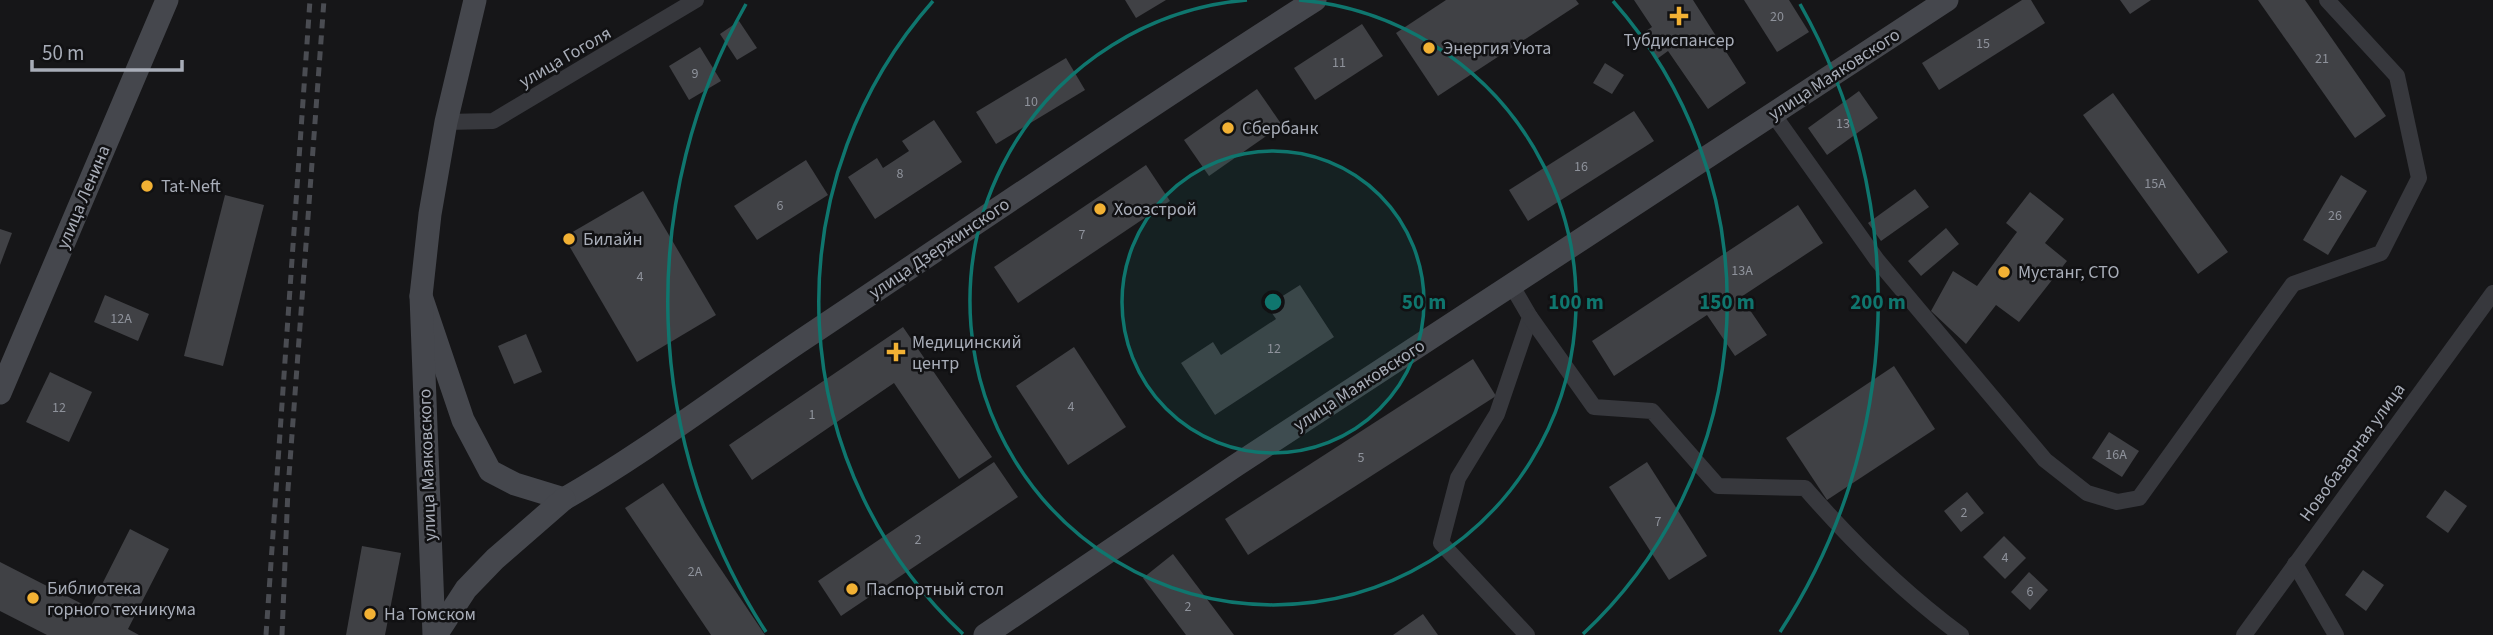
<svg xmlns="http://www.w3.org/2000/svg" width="2493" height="635" viewBox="0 0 2493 635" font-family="'Source Sans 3',sans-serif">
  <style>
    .building { fill: #404145 }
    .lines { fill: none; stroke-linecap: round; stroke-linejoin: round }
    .minor { stroke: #37383d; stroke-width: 16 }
    .secondary { stroke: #45474d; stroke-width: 23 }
    .rail { stroke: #4a4c52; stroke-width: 5; stroke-dasharray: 9 7; stroke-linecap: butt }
    .ring { fill: none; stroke: #0f766e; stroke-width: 3.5 }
    .poi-dot { fill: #f2b134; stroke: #111113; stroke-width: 2.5 }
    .labels { text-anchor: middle; stroke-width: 5; stroke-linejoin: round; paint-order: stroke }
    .number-label { font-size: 14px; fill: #8e929b }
    .poi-label { font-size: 18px; fill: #a8adb8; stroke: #111113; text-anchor: start }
    .street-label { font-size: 18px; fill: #a8adb8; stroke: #111113 }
    .centre { fill: #0f766e; stroke: #111113; stroke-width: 3.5 }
    .ring-label { font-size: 21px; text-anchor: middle; font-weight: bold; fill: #0f766e; stroke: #111113; stroke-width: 5; stroke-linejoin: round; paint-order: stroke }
  </style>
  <rect width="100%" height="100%" fill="#161618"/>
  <g class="building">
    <path d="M1125,0H1166L1136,18Z"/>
    <path d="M1446,0H1576L1579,4L1438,96L1396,33Z"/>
    <path d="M1634,0H1693L1746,83L1708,109L1668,51L1657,59L1640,35L1652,27Z"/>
    <path d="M1744,0H1789L1809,32L1777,52Z"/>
    <path d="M2022,0H2031L2045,23L1939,90L1922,63Z"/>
    <path d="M2120,0H2151L2130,14Z"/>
    <path d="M2258,0H2305L2386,116L2355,138Z"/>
    <path d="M739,21L757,48L737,60L720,34Z"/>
    <path d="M1362,24L1383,56L1315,100L1294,68Z"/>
    <path d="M700,47L721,81L689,100L669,66Z"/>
    <path d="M1066,58L1085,90L996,144L976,112Z"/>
    <path d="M1605,63L1624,75L1612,94L1593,83Z"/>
    <path d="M1257,89L1282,125L1209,176L1184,140Z"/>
    <path d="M1859,91L1878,118L1827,155L1808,128Z"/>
    <path d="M2113,93L2228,252L2198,274L2083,115Z"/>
    <path d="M1634,111L1654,141L1528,221L1509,190Z"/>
    <path d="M934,120L962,162L875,219L848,177L877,158L883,168L909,151L902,141Z"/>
    <path d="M806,160L828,195L757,240L734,206Z"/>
    <path d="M1146,165L1170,201L1018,303L994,267Z"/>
    <path d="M2341,175L2367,191L2328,255L2303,240Z"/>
    <path d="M1915,189L1929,207L1881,241L1868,223Z"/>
    <path d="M643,191L716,315L637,362L564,237Z"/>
    <path d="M2030,192L2064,219L2045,243L2067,261L2019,322L1996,305L1966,344L1931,311L1953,271L1977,286L2017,232L2006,223Z"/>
    <path d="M225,195L264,205L223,366L184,356Z"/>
    <path d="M1798,205L1823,243L1741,297L1767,335L1735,356L1707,315L1614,376L1592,341Z"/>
    <path d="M1946,228L1959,244L1921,276L1908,261Z"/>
    <path d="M0,229L12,233L0,265Z"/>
    <path d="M1300,285L1334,337L1215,415L1181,363L1213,342L1221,355L1276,319L1267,306Z"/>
    <path d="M105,295L149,314L138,341L94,322Z"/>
    <path d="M903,327L992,457L959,479L894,383L752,480L729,445Z"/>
    <path d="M526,334L542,372L514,384L498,346Z"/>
    <path d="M1074,347L1126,427L1068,465L1016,386Z"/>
    <path d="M1473,359L1496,396L1248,555L1225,519Z"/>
    <path d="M1894,366L1935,429L1827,500L1786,438Z"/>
    <path d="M50,372L92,392L69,442L26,422Z"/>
    <path d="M2109,432L2139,451L2122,477L2092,458Z"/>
    <path d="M994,462L1018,497L841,616L818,581Z"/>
    <path d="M1647,462L1707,556L1669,580L1609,487Z"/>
    <path d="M663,483L765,635H711L625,508Z"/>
    <path d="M2445,490L2467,506L2448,533L2426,517Z"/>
    <path d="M1967,492L1984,513L1961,532L1944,511Z"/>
    <path d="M130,529L169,549L128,629L139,635H47L0,611V562L90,608Z"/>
    <path d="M2004,536L2026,558L2005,579L1983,557Z"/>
    <path d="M362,546L401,553L385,635H346Z"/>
    <path d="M1173,554L1234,635H1186L1143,578Z"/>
    <path d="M2363,570L2384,585L2366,611L2345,595Z"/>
    <path d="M2029,572L2048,590L2030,610L2011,592Z"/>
    <path d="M1423,614L1438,635H1393Z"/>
  </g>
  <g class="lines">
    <g class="minor">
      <path d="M1773,114L1877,260L2045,460L2087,493L2117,502L2139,498L2293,284L2381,253L2419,178L2397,76L2327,0"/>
      <path d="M446,122L493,121L696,0"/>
      <path d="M1512,286L1530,317L1497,414L1458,478L1441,543L1527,635"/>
      <path d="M1530,317L1594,407L1652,411L1718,486L1805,488C1852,542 1903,592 1961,635"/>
      <path d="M2295,564L2336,635"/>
      <path d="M2244,635L2493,293"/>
    </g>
    <g class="secondary">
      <path d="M421,296L463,420L490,471L515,484L564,499C646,452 723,393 802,340C973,226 1142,110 1315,0"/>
      <path d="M0,393L167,0"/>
      <path d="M434,635L421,296L430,214L446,122L475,0"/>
      <path d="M436,635L466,589L495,559L564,499"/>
      <path d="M985,635L1235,466L1947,0"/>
    </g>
    <g class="rail">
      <path d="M266,635L310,0"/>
      <path d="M282,635L288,489L324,0"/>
    </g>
  </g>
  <circle cx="1273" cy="302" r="151" fill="#0f766e" fill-opacity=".12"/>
  <g class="ring">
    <circle cx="1273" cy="302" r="151"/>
    <path d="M1299 0A303 303 0 1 1 1247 0"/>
    <path d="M963 634A454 454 0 0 1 933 1M1613 1A454 454 0 0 1 1583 634"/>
    <path d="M766 632A605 605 0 0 1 746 4M1800 4A605 605 0 0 1 1780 632"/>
  </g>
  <g class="poi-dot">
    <path d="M1675.5 5.5h7v7h7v7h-7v7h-7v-7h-7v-7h7z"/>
    <circle cx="1429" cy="48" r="7"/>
    <circle cx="1228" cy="128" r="7"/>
    <circle cx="147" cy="186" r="7"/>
    <circle cx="1100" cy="209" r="7"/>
    <circle cx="569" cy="239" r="7"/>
    <circle cx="2004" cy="272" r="7"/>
    <path d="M892.5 341.5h7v7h7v7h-7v7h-7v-7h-7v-7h7z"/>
    <circle cx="852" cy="589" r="7"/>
    <circle cx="33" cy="598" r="7"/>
    <circle cx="370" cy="614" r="7"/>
  </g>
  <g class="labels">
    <g class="number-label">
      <text x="1777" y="21">20</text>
      <text x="1983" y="48">15</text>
      <text x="2322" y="63">21</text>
      <text x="1339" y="67">11</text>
      <text x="695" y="78">9</text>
      <text x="1031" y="106">10</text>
      <text x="1843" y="128">13</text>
      <text x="1581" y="171">16</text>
      <text x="900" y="178">8</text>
      <text x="2155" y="188">15А</text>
      <text x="780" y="210">6</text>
      <text x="2335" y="220">26</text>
      <text x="1082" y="239">7</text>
      <text x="1742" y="275">13А</text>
      <text x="640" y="281">4</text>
      <text x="121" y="323">12А</text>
      <text x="1274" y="353">12</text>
      <text x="1071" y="411">4</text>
      <text x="59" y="412">12</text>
      <text x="812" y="419">1</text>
      <text x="2116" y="459">16А</text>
      <text x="1361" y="462">5</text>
      <text x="1964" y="517">2</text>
      <text x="1658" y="526">7</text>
      <text x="918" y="544">2</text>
      <text x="2005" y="562">4</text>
      <text x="695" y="576">2А</text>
      <text x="2030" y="596">6</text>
      <text x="1188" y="611">2</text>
    </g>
    <g class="poi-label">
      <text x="1679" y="46" text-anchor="middle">Тубдиспансер</text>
      <text x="1443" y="54">Энергия Уюта</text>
      <text x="1242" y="134">Сбербанк</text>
      <text x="161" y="192">Tat-Neft</text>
      <text x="1114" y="215">Хоозстрой</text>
      <text x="583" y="245">Билайн</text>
      <text x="2018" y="278">Мустанг, СТО</text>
      <text x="912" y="348">Медицинский<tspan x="912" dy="21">центр</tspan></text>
      <text x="47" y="594">Библиотека<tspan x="47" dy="21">горного техникума</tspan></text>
      <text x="866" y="595">Паспортный стол</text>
      <text x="384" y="620">На Томском</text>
    </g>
    <g class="street-label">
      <text transform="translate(565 57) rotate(-30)" y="6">улица Гоголя</text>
      <text transform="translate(1834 74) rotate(-33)" y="6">улица Маяковского</text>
      <text transform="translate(83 197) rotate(-67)" y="6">улица Ленина</text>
      <text transform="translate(939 248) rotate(-34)" y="6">улица Дзержинского</text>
      <text transform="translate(1359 385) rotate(-33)" y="6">улица Маяковского</text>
      <text transform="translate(2352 452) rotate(-54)" y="6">Новобазарная улица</text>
      <text transform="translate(427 465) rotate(-92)" y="6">улица Маяковского</text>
    </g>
  </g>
  <circle cx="1273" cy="302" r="10" class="centre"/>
  <g class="ring-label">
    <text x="1424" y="309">50 m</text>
    <text x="1576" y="309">100 m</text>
    <text x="1727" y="309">150 m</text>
    <text x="1878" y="309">200 m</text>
  </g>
  <path d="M32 60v10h150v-10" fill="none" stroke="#a8adb8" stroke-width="3.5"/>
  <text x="42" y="60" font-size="21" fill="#a8adb8" stroke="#111113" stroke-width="5" paint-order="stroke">50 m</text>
</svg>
